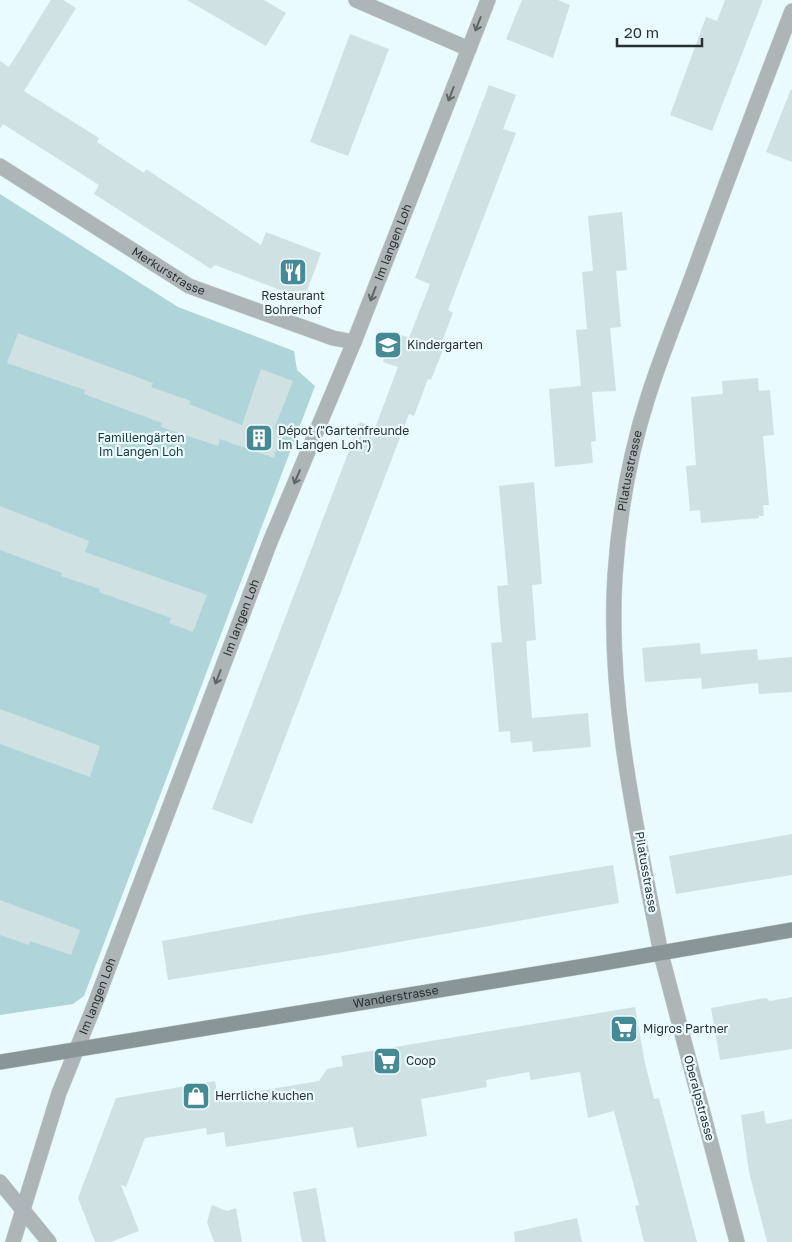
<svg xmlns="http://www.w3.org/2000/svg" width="792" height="1242" viewBox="0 0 792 1242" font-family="'Golos Text',sans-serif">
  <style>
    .green { fill: #afd5db }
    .building { fill: #d0e1e4 }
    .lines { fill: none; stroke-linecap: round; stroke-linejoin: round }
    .street-casing { stroke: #c7d6d9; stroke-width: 16 }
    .secondary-casing { stroke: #c7d6d9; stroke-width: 16 }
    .street { stroke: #aeb5b6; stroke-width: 15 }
    .secondary { stroke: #8a9597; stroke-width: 15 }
    .oneway { stroke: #5f6567 }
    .labels { text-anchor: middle; stroke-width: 4.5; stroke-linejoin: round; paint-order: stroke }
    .street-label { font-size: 12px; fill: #2a3032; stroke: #e9fbfe }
    .poi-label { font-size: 12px; fill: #2a3032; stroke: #e9fbfe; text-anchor: start }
    .park-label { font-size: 12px; fill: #17383d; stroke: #e9fbfe }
  </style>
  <rect width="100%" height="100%" fill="#e9fbfe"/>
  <path class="green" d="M0,194L178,307L294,351L297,370L315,386L84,996L73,1004L0,1015Z"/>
  <g class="building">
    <path d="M51,0H63L76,8L24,91L99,138L97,142L144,173L146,169L261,245L266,232L321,253L304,299L215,265L211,269L94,194L99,185L3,124L0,129V61L9,67Z"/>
    <path d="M187,0H264L286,13L266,46Z"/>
    <path d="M522,0H558L570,5L553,58L506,39Z"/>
    <path d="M725,0H763L712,131L670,115L706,17L717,21Z"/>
    <path d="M350,34L389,49L348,156L310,142Z"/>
    <path d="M489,85L516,95L503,129L516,133L448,310L453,313L439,349L443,350L431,380L428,379L414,416L409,414L252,824L212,809L360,422L375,428L398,367L383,362L388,345L394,332L409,338L430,284L415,278Z"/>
    <path d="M791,89L792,90V162L766,152Z"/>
    <path d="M622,212L627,270L616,271L621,327L610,328L616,391L592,392L596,441L591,442L593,463L555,467L549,389L581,386L576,330L587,329L582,272L593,271L588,216Z"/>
    <path d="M18,333L153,383L151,387L191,401L189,404L242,425L261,369L293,381L274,429L281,432L274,458L220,439L218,446L161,427L162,423L84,394L85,390L7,363Z"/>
    <path d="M758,378L759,391L770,390L774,435L763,436L769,505H763L764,516H759V518L701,523L700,510L690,511L686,466L696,465L691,397L723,394L722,381Z"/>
    <path d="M534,482L542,584L532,585L536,640L526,641L532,718L588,713L591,747L533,752L532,741L511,743L510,731L499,732L491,643L502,642L497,586L508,585L499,486Z"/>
    <path d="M0,506L89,541L85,552L207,595L193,632L169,623L171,618L99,592L100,589L61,576L62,573L0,550Z"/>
    <path d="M700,643L701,654L757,649L758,660L792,657V692L759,694L758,683L702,689L701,678L645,682L642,648Z"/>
    <path d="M0,709L100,746L90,777L0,744Z"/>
    <path d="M792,834V875L676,894L669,856Z"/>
    <path d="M613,865L619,903L337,953L168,980L162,941L309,914Z"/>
    <path d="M0,900L80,930L71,955L30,941L29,945L0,935Z"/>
    <path d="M792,997V1049L720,1060L711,1008L766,998L770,1001Z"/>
    <path d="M635,1007L645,1063L654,1099L659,1098L697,1242H644L635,1206L639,1205L614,1111L588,1118L580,1072L531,1080L529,1072L486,1080L487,1087L421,1099L427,1136L357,1148L353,1127L226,1147L224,1132L207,1135L206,1128L145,1138L126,1187L121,1185L139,1231L111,1242H95L78,1198L116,1098L215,1081L218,1097L250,1090L252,1092L319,1081L327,1069L343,1066L341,1056Z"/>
    <path d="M764,1111L766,1124L792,1119V1242H767L749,1172L741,1115Z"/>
    <path d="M316,1188L326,1242H302L293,1192Z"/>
    <path d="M212,1205L227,1211L236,1208L242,1242H214L207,1222Z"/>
    <path d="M577,1218L582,1242H515L514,1232Z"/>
  </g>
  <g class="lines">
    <g class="street-casing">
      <g id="street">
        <path d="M356,0L469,49"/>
        <path id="s1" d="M0,166L189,286L333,338L354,342"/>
        <path d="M0,1182L49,1242"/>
        <path id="s2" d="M13,1242L59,1093L93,1009L270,542L354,342L488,0"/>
        <path id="s3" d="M737,1242L661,954C637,830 607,702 615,575C619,516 630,453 648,397C661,356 677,317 692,277C724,188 758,99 792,11"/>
      </g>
    </g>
    <g class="secondary-casing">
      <g id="secondary">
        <path id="s4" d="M0,1062L597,964L792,930"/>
      </g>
    </g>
    <use href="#street" class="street"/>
    <use href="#secondary" class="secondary"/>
  </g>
  <defs><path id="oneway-shaft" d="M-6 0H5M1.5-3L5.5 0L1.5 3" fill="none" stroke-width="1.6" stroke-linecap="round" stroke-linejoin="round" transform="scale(1.25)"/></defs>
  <g class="oneway">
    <use href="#oneway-shaft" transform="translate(478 24) rotate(111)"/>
    <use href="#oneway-shaft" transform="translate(451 94) rotate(111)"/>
    <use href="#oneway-shaft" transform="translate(373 294) rotate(111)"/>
    <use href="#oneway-shaft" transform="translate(297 477) rotate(113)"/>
    <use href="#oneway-shaft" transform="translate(218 677) rotate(111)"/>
  </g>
  <defs>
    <g id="restaurant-square" transform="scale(1.4375)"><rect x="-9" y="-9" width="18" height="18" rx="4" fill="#458a95" stroke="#e9fbfe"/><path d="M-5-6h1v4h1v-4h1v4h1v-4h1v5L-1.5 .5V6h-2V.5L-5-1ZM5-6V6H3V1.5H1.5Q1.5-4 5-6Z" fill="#fff"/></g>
    <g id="school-square" transform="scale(1.4375)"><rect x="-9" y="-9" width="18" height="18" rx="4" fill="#458a95" stroke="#e9fbfe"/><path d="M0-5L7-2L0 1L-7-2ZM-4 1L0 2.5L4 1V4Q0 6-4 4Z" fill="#fff"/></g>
    <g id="building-square" transform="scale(1.4375)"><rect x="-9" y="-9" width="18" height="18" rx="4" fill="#458a95" stroke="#e9fbfe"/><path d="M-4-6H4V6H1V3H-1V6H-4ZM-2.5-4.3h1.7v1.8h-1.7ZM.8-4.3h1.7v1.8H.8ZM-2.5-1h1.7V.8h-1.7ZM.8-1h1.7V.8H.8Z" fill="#fff"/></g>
    <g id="supermarket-square" transform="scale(1.4375)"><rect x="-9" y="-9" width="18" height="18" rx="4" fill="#458a95" stroke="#e9fbfe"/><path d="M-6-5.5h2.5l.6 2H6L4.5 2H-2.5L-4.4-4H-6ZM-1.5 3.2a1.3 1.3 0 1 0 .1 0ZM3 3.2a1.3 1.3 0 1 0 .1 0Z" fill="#fff"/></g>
    <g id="shop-square" transform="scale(1.4375)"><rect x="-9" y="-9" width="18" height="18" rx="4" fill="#458a95" stroke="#e9fbfe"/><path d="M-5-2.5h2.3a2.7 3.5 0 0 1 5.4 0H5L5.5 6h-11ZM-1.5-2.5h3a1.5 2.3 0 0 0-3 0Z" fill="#fff"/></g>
  </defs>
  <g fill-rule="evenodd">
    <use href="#restaurant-square" x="293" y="272"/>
    <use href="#school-square" x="388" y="345"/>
    <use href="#building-square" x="259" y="438"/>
    <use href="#supermarket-square" x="624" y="1029"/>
    <use href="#supermarket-square" x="387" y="1061"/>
    <use href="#shop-square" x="196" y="1096"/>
  </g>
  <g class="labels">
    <g class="street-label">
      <text dy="4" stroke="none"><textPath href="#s2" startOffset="1070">Im langen Loh</textPath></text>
      <text dy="4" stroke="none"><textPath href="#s1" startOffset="199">Merkurstrasse</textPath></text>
      <text dy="4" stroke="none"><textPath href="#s3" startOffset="786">Pilatusstrasse</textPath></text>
      <text dy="4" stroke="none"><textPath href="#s2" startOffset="665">Im langen Loh</textPath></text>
      <text transform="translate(646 872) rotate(80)" y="4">Pilatusstrasse</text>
      <text dy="4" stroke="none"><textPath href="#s2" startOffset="260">Im langen Loh</textPath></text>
      <text dy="4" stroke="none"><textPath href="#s4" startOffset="401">Wanderstrasse</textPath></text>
      <text transform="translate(699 1098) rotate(75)" y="4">Oberalpstrasse</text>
    </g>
    <g class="poi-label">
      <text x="293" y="300" text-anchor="middle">Restaurant<tspan x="293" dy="14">Bohrerhof</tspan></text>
      <text x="407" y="349">Kindergarten</text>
      <text x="278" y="435">Dépot ("Gartenfreunde<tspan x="278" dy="14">Im Langen Loh")</tspan></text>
      <text x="643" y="1033">Migros Partner</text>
      <text x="406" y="1065">Coop</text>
      <text x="215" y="1100">Herrliche kuchen</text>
    </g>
    <g class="park-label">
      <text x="141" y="442">Familiengärten<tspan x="141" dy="14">Im Langen Loh</tspan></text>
    </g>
  </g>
  <path d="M617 38v8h85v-8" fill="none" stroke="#2a3032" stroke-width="2.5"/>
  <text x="624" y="38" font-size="15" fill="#2a3032" stroke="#e9fbfe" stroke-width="4" paint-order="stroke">20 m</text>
</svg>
